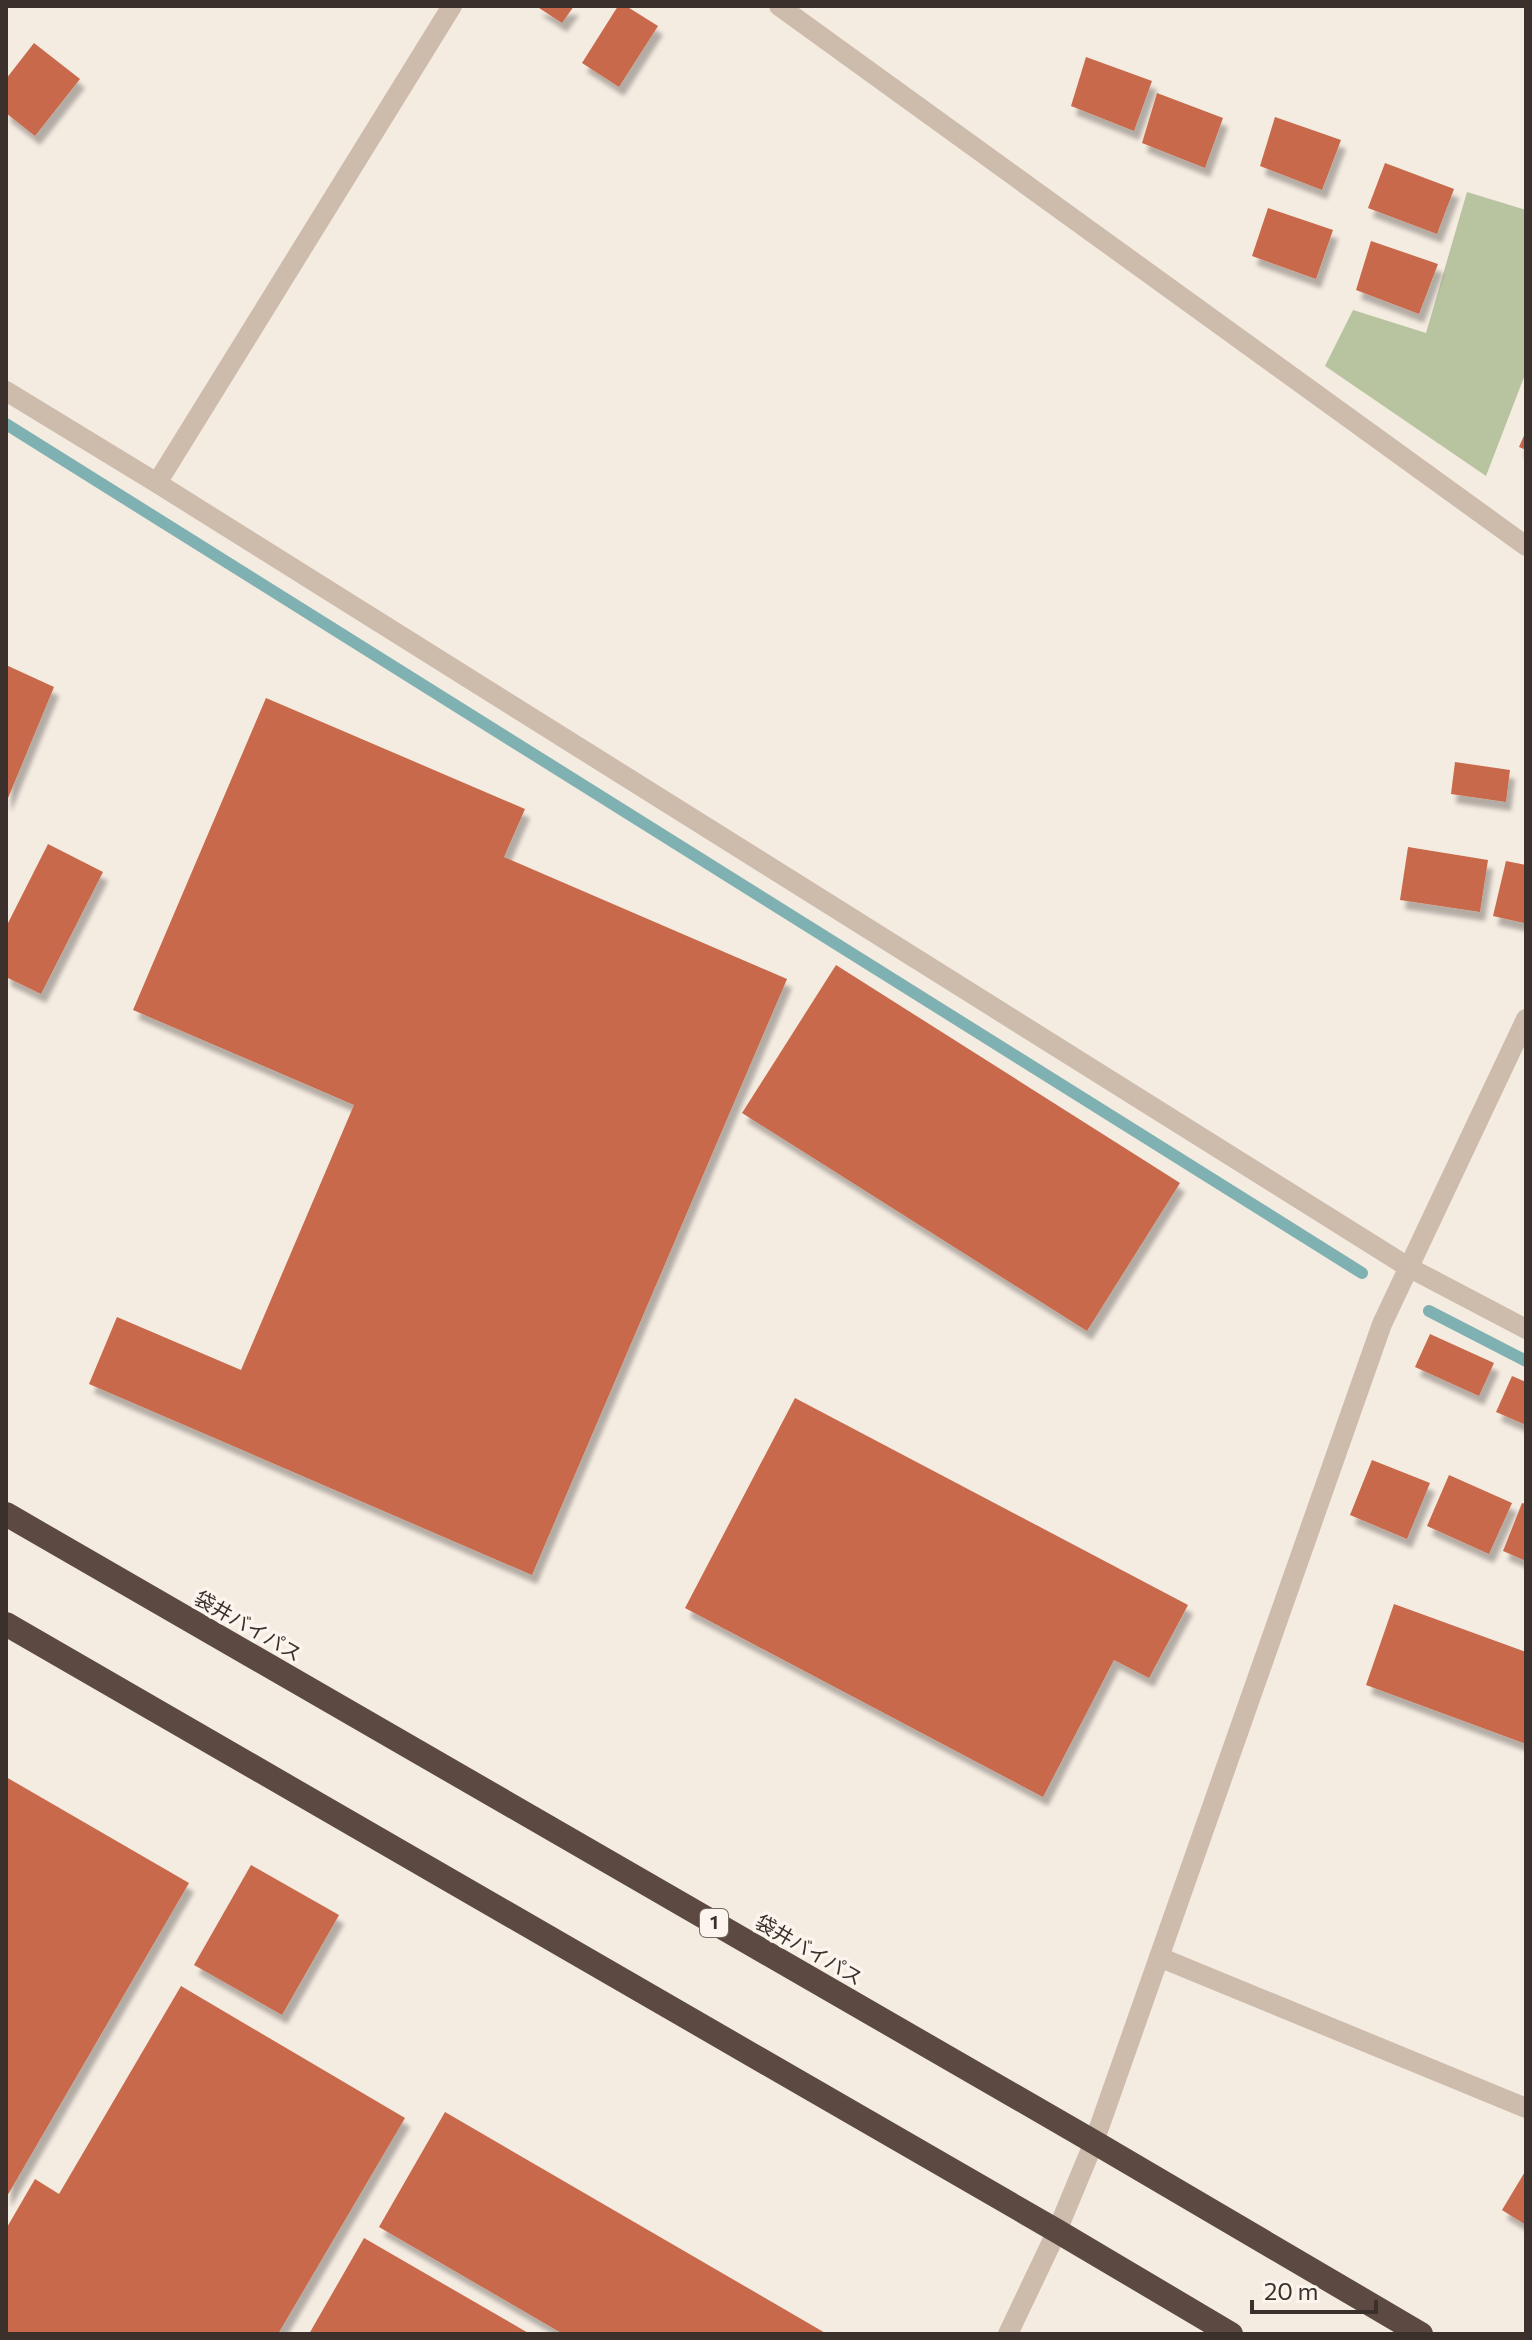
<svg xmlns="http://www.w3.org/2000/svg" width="1532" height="2340" viewBox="0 0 1532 2340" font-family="Commissioner,'Noto Sans JP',sans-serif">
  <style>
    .green { fill: #b8c4a0 }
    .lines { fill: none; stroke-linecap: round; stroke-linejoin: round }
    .stream { stroke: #7fb0b2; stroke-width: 12 }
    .building { fill: #c8694b; filter: url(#shadow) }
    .minor { stroke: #cdbbac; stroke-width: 20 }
    .highway { stroke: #5c4a42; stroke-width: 24 }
    .labels { text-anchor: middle; stroke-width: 7; stroke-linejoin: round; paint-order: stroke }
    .shield { fill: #fbf5ee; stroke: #756b66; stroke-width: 2 }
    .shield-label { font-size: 18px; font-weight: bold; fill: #3b302b }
    .street-label { font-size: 20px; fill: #3b302b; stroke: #fbf5ee }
  </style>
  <defs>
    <filter id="shadow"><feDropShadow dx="5" dy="9" stdDeviation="2" flood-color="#0004"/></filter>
  </defs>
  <rect width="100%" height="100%" fill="#f4ebe1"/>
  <path class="green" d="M1467,192L1526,210V372L1486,476L1325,366L1353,310L1426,333Z"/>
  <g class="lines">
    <g class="stream">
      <path d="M6,424L1362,1273"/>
      <path d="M1429,1311L1526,1361"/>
    </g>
  </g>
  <g class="building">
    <path d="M536,6H574L562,23Z"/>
    <path d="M618,6H626L658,26L619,87L582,63Z"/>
    <path d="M34,43L80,79L35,136L6,113V79Z"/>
    <path d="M1086,57L1152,81L1134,131L1071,106Z"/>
    <path d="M1157,93L1223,118L1205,168L1142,143Z"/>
    <path d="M1275,117L1341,140L1322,190L1260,166Z"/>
    <path d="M1385,163L1454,189L1437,234L1368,208Z"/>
    <path d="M1268,208L1333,230L1316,279L1252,256Z"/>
    <path d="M1371,241L1438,264L1419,314L1356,290Z"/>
    <path d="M1526,431V450L1519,447Z"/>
    <path d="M6,665L54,687L6,803Z"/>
    <path d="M266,698L525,809L504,857L787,979L532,1575L89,1384L117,1317L241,1370L354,1105L133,1010Z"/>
    <path d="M1455,762L1510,770L1506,802L1451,794Z"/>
    <path d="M48,844L103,872L41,994L6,977V927Z"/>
    <path d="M1408,847L1488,860L1480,912L1400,900Z"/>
    <path d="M1506,861L1526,865V914L1524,923L1493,916Z"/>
    <path d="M836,965L1180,1183L1087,1331L742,1113Z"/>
    <path d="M1430,1334L1494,1363L1479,1396L1415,1367Z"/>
    <path d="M1512,1376L1526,1382V1425L1496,1412Z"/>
    <path d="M795,1398L1188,1605L1149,1678L1114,1660L1043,1797L685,1608Z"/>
    <path d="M1372,1460L1430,1483L1407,1539L1350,1515Z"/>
    <path d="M1449,1475L1512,1503L1489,1554L1427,1526Z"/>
    <path d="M1522,1503L1526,1504V1561L1503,1551Z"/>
    <path d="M1394,1604L1526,1652V1744L1366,1685Z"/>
    <path d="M6,1777L189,1883L6,2198Z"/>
    <path d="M251,1865L339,1915L282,2015L194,1965Z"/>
    <path d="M181,1986L405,2118L278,2334H6V2229L35,2179L59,2194Z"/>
    <path d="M445,2112L827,2334H563L379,2227Z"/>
    <path d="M1526,2170V2225L1502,2210Z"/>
    <path d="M364,2238L530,2334H309Z"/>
  </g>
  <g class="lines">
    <g class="minor">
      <path d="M779,6L1526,546"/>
      <path d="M6,391L157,483L1408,1267L1526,1329"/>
      <path d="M157,483L452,6"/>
      <path d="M1159,1957L1526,2108"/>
      <path d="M1008,2334L1057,2231L1094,2142L1382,1324L1526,1019"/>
    </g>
    <g class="highway">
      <path d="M6,1514L1094,2142L1421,2334"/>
      <path d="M6,1624L1057,2231L1231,2334"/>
    </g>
  </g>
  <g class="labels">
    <rect class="shield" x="700" y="1909" width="28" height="28" rx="6"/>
    <g class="shield-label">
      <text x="714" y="1929">1</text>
    </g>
    <g class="street-label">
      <text transform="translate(248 1626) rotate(30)" y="7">袋井バイパス</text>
      <text transform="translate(809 1950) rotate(30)" y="7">袋井バイパス</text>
    </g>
  </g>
  <rect width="1532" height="2340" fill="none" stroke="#3b302b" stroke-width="16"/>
  <path d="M1252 2300v12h124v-12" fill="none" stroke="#3b302b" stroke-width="4"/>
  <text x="1264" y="2300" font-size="24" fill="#3b302b" stroke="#fbf5ee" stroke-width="6" paint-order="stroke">20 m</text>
</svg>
